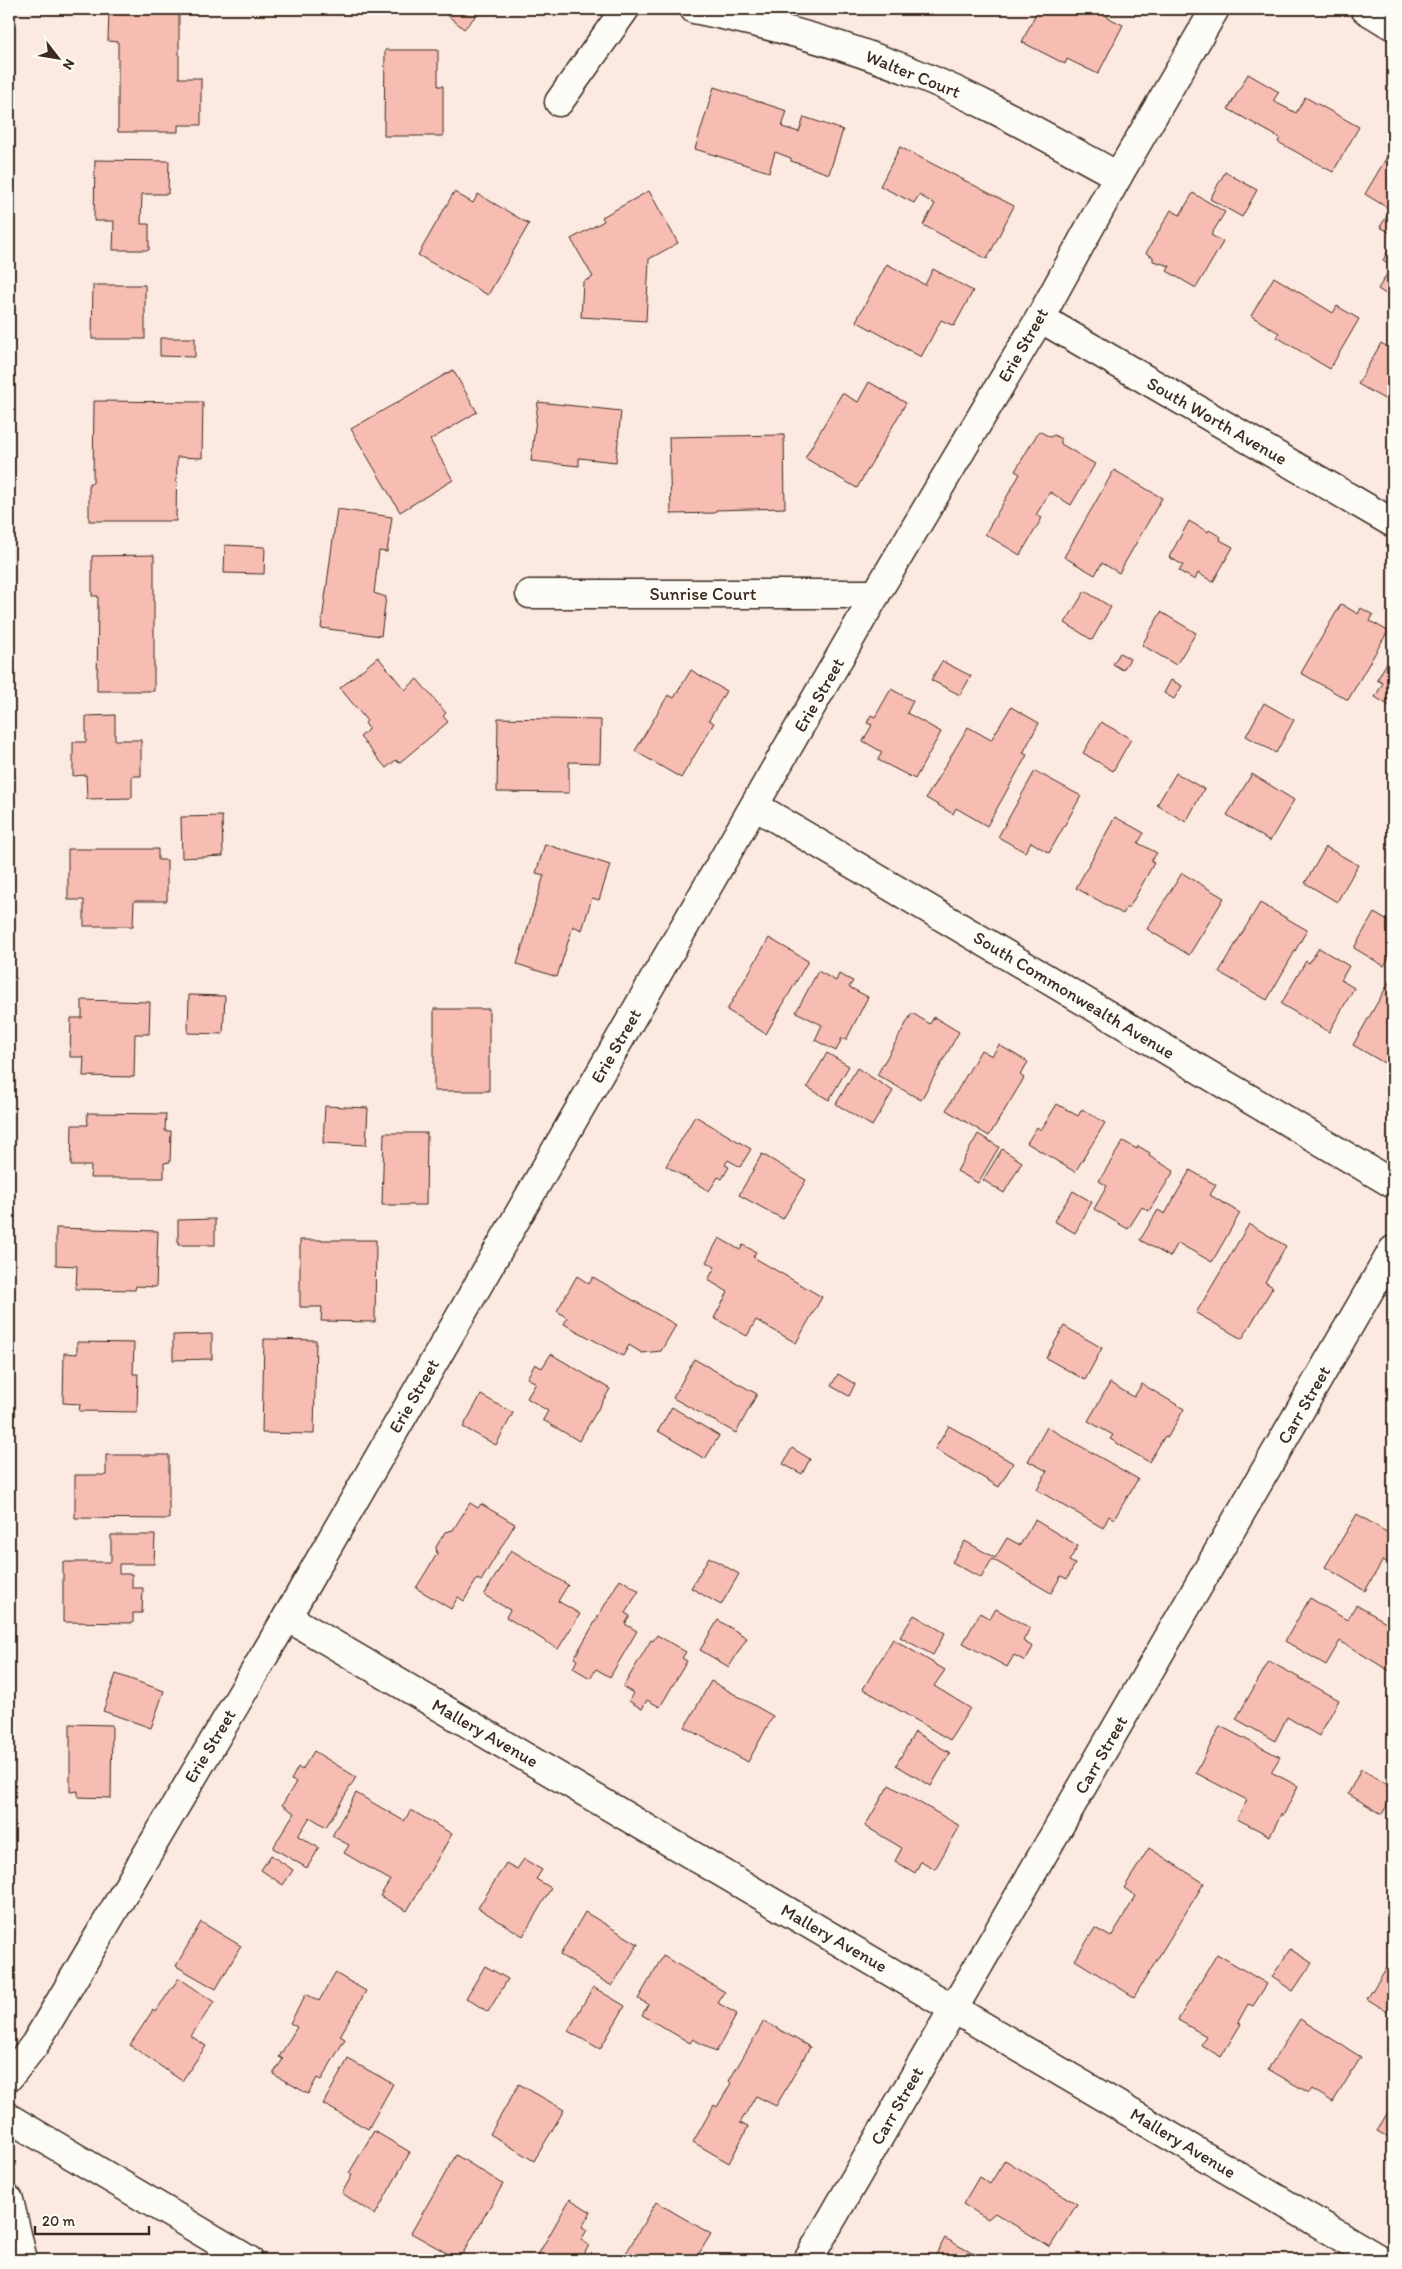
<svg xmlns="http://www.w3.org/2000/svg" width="1402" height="2269" viewBox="0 0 1402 2269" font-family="Itim,sans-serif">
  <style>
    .building { fill: #f8bdb2; stroke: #3b2a1e }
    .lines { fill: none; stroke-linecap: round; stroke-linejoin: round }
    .minor-casing { stroke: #3b2a1e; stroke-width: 31 }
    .minor { stroke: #fdfcf7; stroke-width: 28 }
    .labels { text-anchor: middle; stroke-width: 4; stroke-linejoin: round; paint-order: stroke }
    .street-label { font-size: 18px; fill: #3b2a1e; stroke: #fdfcf7 }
  </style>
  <rect width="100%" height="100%" fill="#fce9e2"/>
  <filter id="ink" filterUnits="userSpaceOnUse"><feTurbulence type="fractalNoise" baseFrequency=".02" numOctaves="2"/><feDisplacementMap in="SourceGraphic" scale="10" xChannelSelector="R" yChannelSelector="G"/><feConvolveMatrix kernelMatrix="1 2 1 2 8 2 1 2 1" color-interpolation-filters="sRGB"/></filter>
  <g filter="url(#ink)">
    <g class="building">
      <path d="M109,9H179V78H201V125H178V132H118V42L108,41Z"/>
      <path d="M440,9H482L464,29Z"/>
      <path d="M1038,9H1111L1107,17L1123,25L1098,74L1067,59L1065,64L1022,42Z"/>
      <path d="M385,50H438V86H443V136H384Z"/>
      <path d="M1248,74L1279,92L1273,101L1296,113L1305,97L1359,127L1333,172L1278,142L1280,138L1228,109Z"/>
      <path d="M714,87L787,111L782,127L799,132L804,117L843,130L829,174L791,161V158L775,152L769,172L695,149Z"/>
      <path d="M900,147L1014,206L987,259L923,225L935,204L919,195L914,203L880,186Z"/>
      <path d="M1391,150L1393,152V234L1380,227L1391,210L1365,194Z"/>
      <path d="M95,160L169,161L168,194H142L141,224H149V250H113L114,221H94Z"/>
      <path d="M1225,172L1257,190L1242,217L1210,199Z"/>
      <path d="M649,191L678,243L649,259L646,321L581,317L583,282L593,277L571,239L604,221L602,217Z"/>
      <path d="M454,192L473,203L478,194L529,224L488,295L418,255Z"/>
      <path d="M1193,193L1225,212L1211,235L1223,242L1196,288L1167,271L1170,266L1153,261V257L1146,253L1171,210L1180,215Z"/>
      <path d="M1393,243V266L1383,260Z"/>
      <path d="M887,264L925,285L933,269L973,291L954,326L941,320L921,357L856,321Z"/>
      <path d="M1390,269L1393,271V290L1389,296L1378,289Z"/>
      <path d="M1274,277L1333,313L1337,306L1359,319L1330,369L1277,337L1279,333L1251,316Z"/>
      <path d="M93,285H145V339H92Z"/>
      <path d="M160,338H195V357L160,356Z"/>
      <path d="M1381,343L1393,350V404L1358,384Z"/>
      <path d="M453,370L477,412L430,440L453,480L400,512L351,429Z"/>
      <path d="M869,382L906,403L857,488L805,458L842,393L858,402Z"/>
      <path d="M94,401L203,402L202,458L177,457L176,521H89V483H93Z"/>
      <path d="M538,402L621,411L616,462L579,458V466L531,461Z"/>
      <path d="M1039,431L1050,437L1054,435L1061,439V444L1095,464L1071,505L1050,492L1036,515L1042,518L1020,555L985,534L1020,474L1015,471Z"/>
      <path d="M784,435L785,508L716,510L715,513L671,514L669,437Z"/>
      <path d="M1114,470L1162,498L1119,573L1102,563L1095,575L1064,557Z"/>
      <path d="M337,509L392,517L387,552L379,551L374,593L386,597L381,636L321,628Z"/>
      <path d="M1189,521L1208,532L1209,530L1221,537L1220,540L1233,547L1213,582L1198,573L1195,580L1179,571L1183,565L1169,557Z"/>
      <path d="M225,545L265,547L264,574L224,573Z"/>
      <path d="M154,555V691H97L98,596H92V556Z"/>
      <path d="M1085,591L1111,607L1092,640L1065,623Z"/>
      <path d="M1341,604L1358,614L1361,608L1373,615L1370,621L1388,631L1348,700L1301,673Z"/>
      <path d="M1161,612L1196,633L1176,665L1142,645Z"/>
      <path d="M1393,652V708L1375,697L1383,683L1377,680Z"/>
      <path d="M1120,653L1130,659L1123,670L1113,664Z"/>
      <path d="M378,657L405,690L417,679L446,713L443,716L448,722L399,763L396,760L386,768L360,737L369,729L365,723L367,721L340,688Z"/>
      <path d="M942,661L971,676L960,695L931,680Z"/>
      <path d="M691,670L726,691L709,720L714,723L681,778L635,751L668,695L674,698Z"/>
      <path d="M1171,680L1182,686L1174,699L1164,693Z"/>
      <path d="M891,689L913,701L907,713L941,732L915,779L878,760L882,752L863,741L872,725L867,723L871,715L875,717Z"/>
      <path d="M1264,703L1294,720L1276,753L1246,736Z"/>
      <path d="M1011,707L1039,723L1023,753L1027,755L987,826L956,808L953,814L926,798L968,727L991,740Z"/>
      <path d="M115,715V740H141V776H132V798L87,799L86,775L73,776V742H86V716Z"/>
      <path d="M498,718L601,720L600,763L569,762V793L497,792Z"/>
      <path d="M1101,722L1131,739L1113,771L1083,753Z"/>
      <path d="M1035,771L1081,796L1049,853L1031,842L1025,852L998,837Z"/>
      <path d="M1176,773L1204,789L1186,822L1157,805Z"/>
      <path d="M1252,774L1294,800L1270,841L1227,815Z"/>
      <path d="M222,816L223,856L182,858L181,817Z"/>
      <path d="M1115,817L1144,833L1138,843L1157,853L1151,861L1154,863L1129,908L1127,907L1123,914L1076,888Z"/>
      <path d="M545,844L610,865L599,900L592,898L582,930L573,926L557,977L517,964L544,875L536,873Z"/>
      <path d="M1326,847L1358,865L1337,902L1305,883Z"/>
      <path d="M68,849H158V860H167V901H134L133,926H84V900H68Z"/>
      <path d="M1182,873L1224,898L1189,955L1147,929Z"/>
      <path d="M1260,903L1307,930L1267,1000L1219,972Z"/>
      <path d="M1374,913L1393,924V951L1384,966L1354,948Z"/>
      <path d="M769,938L808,961L766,1034L727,1010Z"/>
      <path d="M1319,948L1349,966L1341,980L1354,988L1329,1032L1281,1004L1306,961L1309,963Z"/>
      <path d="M818,971L836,981L839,974L853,981L849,987L868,997L846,1040L842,1038L836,1051L815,1040L822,1025L796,1012Z"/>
      <path d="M1391,979L1393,980V1068L1353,1045Z"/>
      <path d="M189,995L225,996L223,1034L188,1033Z"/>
      <path d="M82,1000L150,1002L149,1034H135L134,1077L83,1076L84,1057H70L71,1018H82Z"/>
      <rect x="434" y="1009" width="55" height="82"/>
      <path d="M912,1013L930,1024L934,1017L959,1032L921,1100L877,1075Z"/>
      <path d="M999,1045L1028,1062L1020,1075L1024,1078L989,1136L946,1110L981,1050L992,1056Z"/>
      <path d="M827,1053L849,1066L829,1100L807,1087Z"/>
      <path d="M857,1068L893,1091L872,1126L836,1104Z"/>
      <path d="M1057,1104L1078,1116L1082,1109L1105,1123L1075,1172L1027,1143L1037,1127L1041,1130Z"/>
      <path d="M325,1106L368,1108L366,1145L323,1143Z"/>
      <path d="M87,1113L166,1114L165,1131H171L170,1162L164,1163V1178H90L91,1166H71L72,1125H88Z"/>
      <path d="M695,1116L751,1149L740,1167L728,1160L725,1165L729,1167L722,1179L718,1177L709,1191L666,1166Z"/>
      <path d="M384,1133H427L426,1205H382Z"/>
      <path d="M978,1134L999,1147L978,1183L957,1171Z"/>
      <path d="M1123,1141L1137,1149L1138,1146L1150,1153L1149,1156L1174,1171L1149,1211L1142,1207L1128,1229L1094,1209L1107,1186L1099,1181Z"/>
      <path d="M1002,1149L1022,1162L1004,1193L983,1180Z"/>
      <path d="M762,1154L806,1180L783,1219L739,1195Z"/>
      <path d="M1190,1170L1216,1185L1210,1195L1240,1213L1212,1262L1178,1243L1170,1257L1140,1240L1158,1210L1165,1214Z"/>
      <path d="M1073,1191L1092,1202L1075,1233L1054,1221Z"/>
      <path d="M215,1219V1245H178V1220Z"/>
      <path d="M1249,1224L1286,1246L1265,1282L1273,1287L1242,1339L1196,1313Z"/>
      <path d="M56,1228L158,1231L156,1287L136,1286L135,1290L76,1289L77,1266L56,1265Z"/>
      <path d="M719,1238L740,1250L743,1245L756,1252L753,1257L822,1297L796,1343L756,1320L747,1336L714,1318L728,1292L708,1280L715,1267L706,1262Z"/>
      <path d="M300,1240H376L375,1322L321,1321L322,1307H300Z"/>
      <path d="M577,1276L589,1284L593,1277L676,1325L661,1351L642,1353L629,1345L623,1356L564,1324L567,1318L557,1311Z"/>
      <path d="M1064,1326L1102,1348L1085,1380L1046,1358Z"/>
      <path d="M212,1334V1359L173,1360V1335Z"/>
      <path d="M264,1339L316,1340L314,1434L262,1433Z"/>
      <path d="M77,1342L134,1343L133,1374H138L137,1412L79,1411L80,1404L63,1403L64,1353L77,1354Z"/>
      <path d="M551,1354L610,1389L579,1441L543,1420L548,1411L527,1398L536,1383L527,1378L535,1364L542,1368Z"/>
      <path d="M694,1359L757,1394L736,1433L673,1398Z"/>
      <path d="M838,1374L855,1384L849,1396L831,1386Z"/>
      <path d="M1110,1383L1134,1397L1142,1384L1184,1409L1168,1437L1165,1436L1149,1462L1110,1439L1113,1435L1088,1421Z"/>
      <path d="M481,1395L513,1413L496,1445L463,1427Z"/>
      <path d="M672,1407L719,1436L705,1459L658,1431Z"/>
      <path d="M949,1426L1013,1463L999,1487L935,1449Z"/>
      <path d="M1047,1427L1138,1479L1114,1519L1109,1516L1103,1528L1037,1490L1047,1471L1028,1461Z"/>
      <path d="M792,1448L810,1459L802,1474L783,1464Z"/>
      <path d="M106,1455H169V1519L75,1518V1475H106Z"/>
      <path d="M470,1503L478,1508L481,1504L515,1524L481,1581L477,1579L464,1601L458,1597L451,1609L416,1588L437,1554L436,1547L445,1532L453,1530Z"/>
      <path d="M1357,1514L1393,1536V1566L1383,1560L1365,1591L1325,1567Z"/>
      <path d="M1035,1520L1078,1546L1069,1561L1075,1564L1067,1579L1061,1576L1051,1593L992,1559L981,1578L952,1562L965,1541L995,1558L1007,1538L1020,1545Z"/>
      <path d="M111,1535H155L154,1564H119V1574H132V1588H143L142,1613H133V1623L63,1622V1562H111Z"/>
      <path d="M511,1550L568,1585L558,1601L580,1614L558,1649L506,1617L510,1610L484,1595Z"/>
      <path d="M709,1557L739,1574L721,1605L691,1588Z"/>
      <path d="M620,1579L639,1591L625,1613L630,1616L625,1624L637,1631L610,1677L596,1669L590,1678L573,1668L577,1660L574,1658Z"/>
      <path d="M1310,1598L1347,1620L1356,1605L1393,1626V1673L1340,1641L1326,1665L1285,1641Z"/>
      <path d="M996,1609L1030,1628L1023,1641L1033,1647L1025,1661L1014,1655L1007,1667L963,1643L980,1613L990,1619Z"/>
      <path d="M914,1615L945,1633L933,1655L900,1637Z"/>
      <path d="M718,1620L747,1638L729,1667L700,1650Z"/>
      <path d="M657,1635L686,1652L682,1658L687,1661L660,1707L647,1700L642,1709L629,1701L633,1693L623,1687L651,1640L653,1641Z"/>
      <path d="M893,1639L945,1670L934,1686L970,1708L950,1740L863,1689Z"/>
      <path d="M1269,1661L1339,1700L1319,1736L1287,1717L1275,1741L1236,1719Z"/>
      <path d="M116,1674L164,1691L151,1728L103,1711Z"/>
      <path d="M711,1681L773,1716L748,1762L685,1727Z"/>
      <path d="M70,1724L112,1725L111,1798L78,1797V1791L70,1792Z"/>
      <path d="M1220,1726L1280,1757L1271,1772L1298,1786L1283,1816L1281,1814L1270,1836L1237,1819L1247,1800L1196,1773Z"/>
      <path d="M915,1732L950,1753L931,1786L896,1765Z"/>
      <path d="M314,1751L356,1777L326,1827L310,1817L298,1836L319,1848L307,1868L273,1848L294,1813L282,1805L296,1782L291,1780L298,1767L302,1770Z"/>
      <path d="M1361,1769L1393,1788V1795L1382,1814L1348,1794Z"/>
      <path d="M889,1785L960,1826L935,1869L921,1861L915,1873L895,1861L902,1848L865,1826Z"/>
      <path d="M356,1793L404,1821L411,1810L452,1834L407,1911L380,1896L390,1880L344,1853L349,1845L332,1836Z"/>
      <path d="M1149,1848L1204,1883L1134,1997L1075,1960L1095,1928L1111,1937L1136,1896L1124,1888Z"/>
      <path d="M271,1855L293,1870L283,1885L261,1870Z"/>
      <path d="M524,1859L542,1870L536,1879L551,1888L523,1936L478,1908L506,1863L517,1869Z"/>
      <path d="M585,1912L638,1944L612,1986L560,1955Z"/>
      <path d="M201,1922L241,1946L216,1989L176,1966Z"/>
      <path d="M1290,1949L1312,1963L1293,1991L1272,1977Z"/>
      <path d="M1217,1954L1267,1984L1253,2006L1248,2004L1238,2022L1241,2024L1221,2057L1201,2045L1206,2036L1178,2020Z"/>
      <path d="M663,1956L725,1992L718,2003L737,2014L716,2052L693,2039L690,2043L642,2015L648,2004L638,1999Z"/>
      <path d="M485,1966L508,1979L488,2012L466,1998Z"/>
      <path d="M1387,1967L1393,1972V2015L1367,1999Z"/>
      <path d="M335,1973L366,1991L340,2036L345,2039L321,2080L317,2078L308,2094L273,2074L283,2059L279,2057L297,2027L290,2023L306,1994L319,2001Z"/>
      <path d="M179,1978L214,2002L191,2036L206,2046L182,2081L130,2045L153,2010L155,2012Z"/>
      <path d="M593,1987L625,2006L600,2049L568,2031Z"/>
      <path d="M1300,2019L1361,2057L1333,2102L1312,2089L1309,2093L1268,2069Z"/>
      <path d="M764,2021L810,2047L776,2106L756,2096L740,2123L748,2127L729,2163L693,2142L714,2105L717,2107L731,2083L729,2081Z"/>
      <path d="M348,2059L393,2084L368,2129L323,2104Z"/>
      <path d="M519,2084L564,2110L534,2161L490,2134Z"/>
      <path d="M1393,2103V2140L1377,2131Z"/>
      <path d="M374,2131L410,2152L375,2215L342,2193L352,2175L349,2173Z"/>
      <path d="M456,2155L503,2184L459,2260L411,2233Z"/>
      <path d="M1005,2160L1077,2204L1050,2247L995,2213L988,2219L963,2204L979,2177L990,2184Z"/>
      <path d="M570,2199L591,2212L582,2227L587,2230L581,2240L589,2245L581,2260H535Z"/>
      <path d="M656,2202L711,2234L695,2260H622Z"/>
      <path d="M945,2238L984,2260H933Z"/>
      <path d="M1163,2252L1177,2260H1158Z"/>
    </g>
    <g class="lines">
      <g class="minor-casing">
        <g id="minor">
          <path d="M694,9C769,24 844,44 915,73C985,101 1051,140 1118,176"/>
          <path d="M1365,9L1393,26"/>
          <path d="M559,102L625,9"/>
          <path d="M1040,318L1393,523"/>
          <path d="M530,594H876"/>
          <path d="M755,806L1393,1184"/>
          <path d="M287,1617L1381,2260"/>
          <path d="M9,2077L35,2044L287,1617L876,594L1040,318L1118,176L1215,9"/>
          <path d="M9,2118L249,2260"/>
          <path d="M9,2200L23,2260"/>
          <path d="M808,2260L1393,1250"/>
        </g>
      </g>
      <use href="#minor" class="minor"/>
    </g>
  </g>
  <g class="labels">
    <g class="street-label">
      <text transform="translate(913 74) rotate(22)" y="6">Walter Court</text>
      <text transform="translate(1023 345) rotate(-60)" y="6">Erie Street</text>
      <text transform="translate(1217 421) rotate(30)" y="6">South Worth Avenue</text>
      <text x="703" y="600">Sunrise Court</text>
      <text transform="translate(819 695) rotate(-60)" y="6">Erie Street</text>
      <text transform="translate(1074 995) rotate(31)" y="6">South Commonwealth Avenue</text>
      <text transform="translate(616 1046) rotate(-60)" y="6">Erie Street</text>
      <text transform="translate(414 1396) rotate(-60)" y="6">Erie Street</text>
      <text transform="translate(1304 1405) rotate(-60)" y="6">Carr Street</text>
      <text transform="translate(485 1733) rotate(30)" y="6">Mallery Avenue</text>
      <text transform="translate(210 1746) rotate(-59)" y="6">Erie Street</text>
      <text transform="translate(1101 1755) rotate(-60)" y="6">Carr Street</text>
      <text transform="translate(834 1938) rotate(30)" y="6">Mallery Avenue</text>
      <text transform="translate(897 2106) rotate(-60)" y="6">Carr Street</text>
      <text transform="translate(1183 2143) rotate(31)" y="6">Mallery Avenue</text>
    </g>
  </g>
  <rect width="1402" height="2269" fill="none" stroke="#fdfcf7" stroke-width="30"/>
  <rect x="15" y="15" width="1372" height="2239" fill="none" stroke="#3b2a1e" stroke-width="2" filter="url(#ink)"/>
  <g transform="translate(58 58) rotate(121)" stroke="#fdfcf7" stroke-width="4" paint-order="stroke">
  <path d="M0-4L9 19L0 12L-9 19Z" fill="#3b2a1e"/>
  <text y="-8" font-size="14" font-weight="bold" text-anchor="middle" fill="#3b2a1e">N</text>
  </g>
  <path d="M35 2226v8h114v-8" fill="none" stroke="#3b2a1e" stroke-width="2.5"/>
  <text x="42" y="2226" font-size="15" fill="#3b2a1e" stroke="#fdfcf7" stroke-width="4" paint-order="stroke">20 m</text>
</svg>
